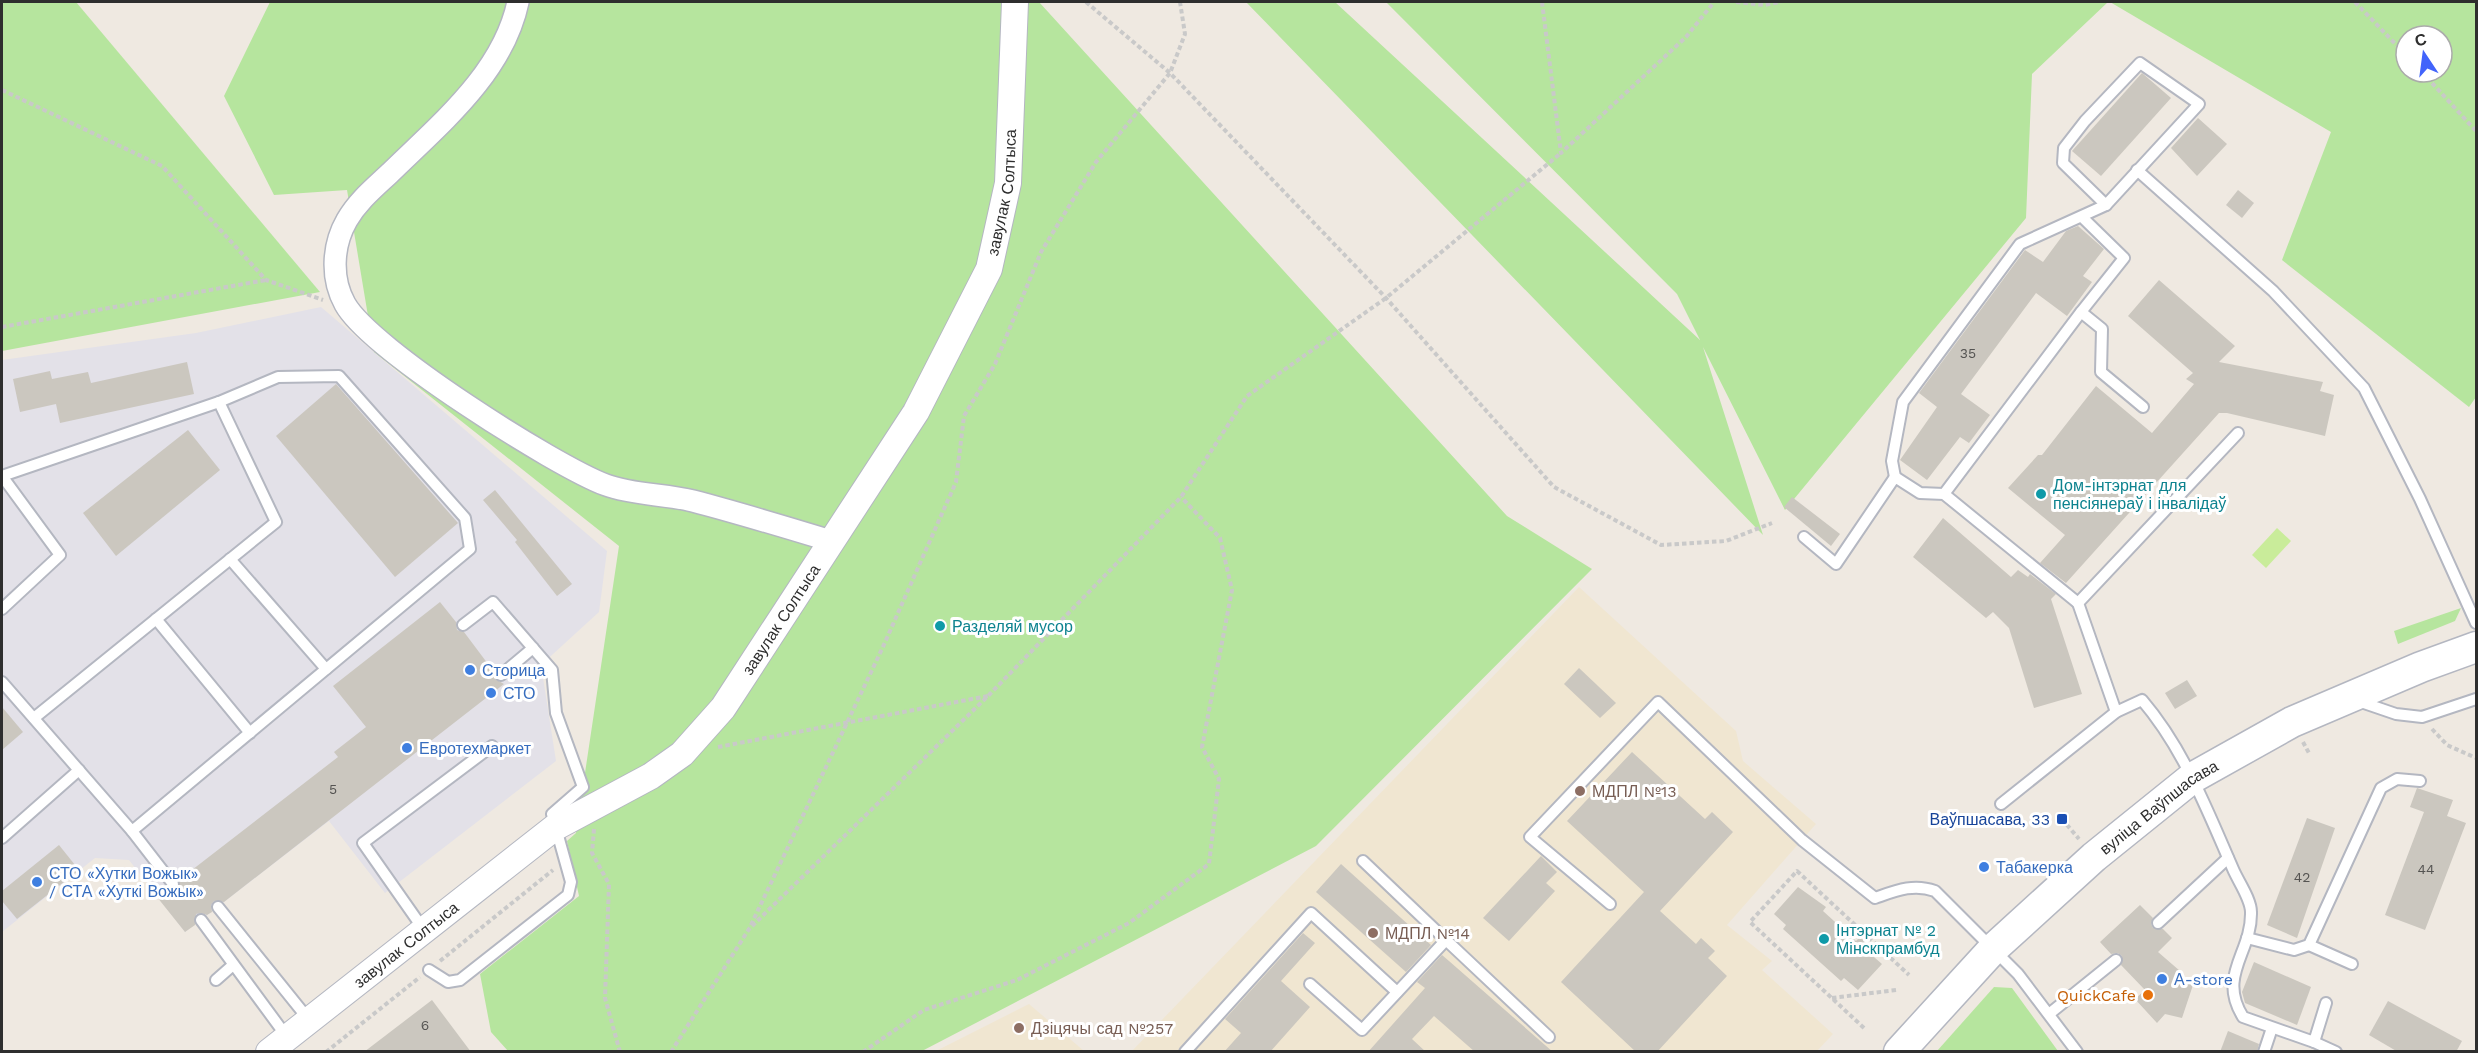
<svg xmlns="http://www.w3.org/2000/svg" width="2478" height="1053" viewBox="0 0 2478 1053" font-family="'Work Sans',sans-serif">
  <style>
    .industrial { fill: #e3e1e8 }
    .education { fill: #f0e6d1 }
    .green { fill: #b6e59e; fill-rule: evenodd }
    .pitch { fill: #c9ec9a }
    .building { fill: #cbc7bf }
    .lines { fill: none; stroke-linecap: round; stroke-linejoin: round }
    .service-casing { stroke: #b4b7c1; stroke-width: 14 }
    .minor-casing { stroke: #b4b7c1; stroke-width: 24 }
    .tertiary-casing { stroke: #b4b7c1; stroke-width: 28 }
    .secondary-casing { stroke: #b4b7c1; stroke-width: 33 }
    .path { stroke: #c9c9c9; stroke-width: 4; stroke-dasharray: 4.5 3; stroke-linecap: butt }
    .service { stroke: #fff; stroke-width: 10 }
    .minor { stroke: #fff; stroke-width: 21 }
    .tertiary { stroke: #fff; stroke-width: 26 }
    .secondary { stroke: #fff; stroke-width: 30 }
    .culture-dot { fill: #0f9aa8; stroke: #fff; stroke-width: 2 }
    .shop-dot { fill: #3f7fe0; stroke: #fff; stroke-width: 2 }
    .education-dot { fill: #8d6e63; stroke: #fff; stroke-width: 2 }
    .transit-dot { fill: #1a4fb4; stroke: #fff; stroke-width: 2 }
    .food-dot { fill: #e8710a; stroke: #fff; stroke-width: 2 }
    .labels { text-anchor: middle; stroke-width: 6; stroke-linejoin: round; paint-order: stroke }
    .number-label { font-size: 14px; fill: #555452 }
    .street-label { font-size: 16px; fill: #2e2e2e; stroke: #fff }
    .culture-label { font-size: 16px; fill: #0d838f; stroke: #fff; text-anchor: start }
    .shop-label { font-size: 16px; fill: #366cbe; stroke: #fff; text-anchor: start }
    .education-label { font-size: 16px; fill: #785e54; stroke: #fff; text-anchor: start }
    .transit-label { font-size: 16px; fill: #164399; stroke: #fff; text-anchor: end }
    .food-label { font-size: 16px; fill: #c56008; stroke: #fff; text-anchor: end }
  </style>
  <rect width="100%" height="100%" fill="#efe9e1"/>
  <path class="industrial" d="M321,307L607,551L599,612L541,665L556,761L385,893L329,821L185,932L129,860L95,858L2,932V360L196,333Z"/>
  <g class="education">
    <path d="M1579,587L1736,731L1743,761L1816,824L1727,925L1772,961L1762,970L1833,1034L1817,1051L1131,1052Z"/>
    <path d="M1029,1004L1084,1051H936Z"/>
  </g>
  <g class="green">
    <path d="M2,2H76L320,292L2,351Z"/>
    <path d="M270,2H1039L1507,516L1592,569L1316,846L922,1051H508L491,1032L480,974L579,896L567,841L576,833L619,546L374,352L347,190L274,195L224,96Z"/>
    <path d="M1246,2H1335L1700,340L1677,294L1386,2H2108L2032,74L2026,218L1785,510L1703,347L1763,535Z"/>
    <path d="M2110,2H2476V397L2469,407L2282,260L2331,132ZM2406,36H2442V72H2406Z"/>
    <path d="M2461,608L2455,621L2398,644L2394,631Z"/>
    <path d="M1994,987L2012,988L2058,1051H1937Z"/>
  </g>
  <path class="pitch" d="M2277,528L2291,541L2266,568L2252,555Z"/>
  <g class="building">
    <path d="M2142,73L2171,98L2101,176L2072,151Z"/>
    <path d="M2198,118L2227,144L2197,176L2171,148Z"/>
    <path d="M2238,190L2254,203L2242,218L2226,205Z"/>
    <path d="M2078,226L2104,249L2083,276L2092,282L2067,316L2036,293L1961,394L1990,415L1969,443L1960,437L1927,480L1900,460L1937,407L1919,393L2025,250L2043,262L2066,231Z"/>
    <path d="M2159,280L2235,346L2219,362L2323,382L2320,391L2334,395L2325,436L2227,413H2219L2066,583L2040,563L2065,535L2008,488L2038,455H2042L2096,386L2152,433L2194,384L2186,379L2193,373L2128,316Z"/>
    <path d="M187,362L194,394L60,423L56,404L20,412L13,379L50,371L52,379L88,372L91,383Z"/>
    <path d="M336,384L458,523L395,577L276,436Z"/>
    <path d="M188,430L220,470L116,556L83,513Z"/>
    <path d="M495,490L572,584L557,596L515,542L517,540L483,500Z"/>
    <path d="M1792,497L1840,534L1831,546L1784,507Z"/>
    <path d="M1943,518L2011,577L2018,570L2028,577L2030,574L2056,594L2051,599L2082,694L2034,708L2009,628L1993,612L1986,618L1913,557Z"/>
    <path d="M440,602L456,622L457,630L464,632L494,672L495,679L504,684L224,902L214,901L211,905L212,912L207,915L201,913L196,914L195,925L185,932L157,897L167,889L173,891L178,890L179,880L338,757L334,752L366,727L333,686Z"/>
    <path d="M1579,668L1616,703L1600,718L1564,684Z"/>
    <path d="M2187,680L2197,696L2175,709L2165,693Z"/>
    <path d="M2,707L23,732L2,750Z"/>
    <path d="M1632,752L1705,819L1712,812L1733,832L1660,911L1696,944L1701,938L1715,951L1708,958L1727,976L1657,1052H1636L1561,982L1644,892L1567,821Z"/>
    <path d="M2417,788L2453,800L2447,816L2466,823L2425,930L2385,915L2424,812L2410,807Z"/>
    <path d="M2307,818L2335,828L2297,938L2267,925Z"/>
    <path d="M59,845L79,870L17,919L2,901V891Z"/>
    <path d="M1541,856L1557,872L1546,883L1555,891L1509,941L1483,918Z"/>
    <path d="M1341,864L1431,945L1406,972L1316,892Z"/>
    <path d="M1798,887L1826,907L1823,911L1856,941L1860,937L1871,947L1867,951L1882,964L1858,990L1844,978L1841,981L1783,929L1786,925L1774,914Z"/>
    <path d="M2140,905L2153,918L2151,924L2153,928L2163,929L2172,938L2158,952L2180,971L2176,980L2193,985L2182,1018L2165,1014L2157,1023L2135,999L2145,990L2121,965L2122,956L2118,953L2111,954L2100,942Z"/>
    <path d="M1303,933L1315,943L1281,981L1310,1007L1270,1052H1224L1241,1033L1225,1019Z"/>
    <path d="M1442,955L1449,961L1553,1052H1475L1434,1016L1412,1039L1426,1052H1368L1425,988L1417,982Z"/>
    <path d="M2254,962L2311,987L2297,1025L2245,1003L2242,992Z"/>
    <path d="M432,1000L471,1052H364Z"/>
    <path d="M2388,1001L2462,1041L2456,1052H2398L2369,1035Z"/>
    <path d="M2228,1031L2259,1044L2257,1052H2220Z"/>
  </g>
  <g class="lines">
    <g class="service-casing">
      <g id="service">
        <path d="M2140,63L2199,104L2106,205L2063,163L2064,148L2085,121Z"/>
        <path d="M2137,170L2273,291L2364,388L2420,499L2476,623"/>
        <path d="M2081,312L2124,258L2082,217"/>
        <path d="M2,476L219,402L278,377L339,376L465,518L470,549L132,831L2,682"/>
        <path d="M2,476L60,555L2,609"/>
        <path d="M1895,477L1892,461L1903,402L2020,244L2106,205"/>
        <path d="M1944,494L2081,312L2102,329L2101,372L2143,407"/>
        <path d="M1804,537L1836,564L1895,477L1920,493L1944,494L2078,603"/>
        <path d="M230,559L326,669"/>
        <path d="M156,619L250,733"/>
        <path d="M501,675L533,648"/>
        <path d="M2358,701L2396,714L2422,717L2476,699"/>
        <path d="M2116,712L2078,603L2238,433"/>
        <path d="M34,718L276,522L219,402"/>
        <path d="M2001,804L2116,712L2142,700C2184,749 2207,810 2233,869C2238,881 2251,899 2251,912C2252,953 2217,975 2243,1017L2314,1042L2326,1003"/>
        <path d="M132,831L173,884"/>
        <path d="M2,838L79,770"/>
        <path d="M1363,861L1446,940"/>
        <path d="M1610,904L1530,837L1658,702L1802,840L1875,898C1895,891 1913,883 1935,891L2018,974L2077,1052"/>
        <path d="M218,907L309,1020"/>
        <path d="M201,920L287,1037"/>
        <path d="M2158,923L2228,858"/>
        <path d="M424,930L363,843L492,746"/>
        <path d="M2247,938L2294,950L2309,945L2381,788L2397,779L2420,781"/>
        <path d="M2309,945L2352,964"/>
        <path d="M429,970L448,982L460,980L568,895L571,882L552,814L583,787L556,713L552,670L493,602L463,625"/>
        <path d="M216,980L233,965"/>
        <path d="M1310,984L1362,1030L1446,940L1549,1037"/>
        <path d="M2049,1014L2116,960"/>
        <path d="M2314,1042L2336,1052"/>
        <path d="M1185,1052L1311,913L1397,992"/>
        <path d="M2264,1052L2272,1028"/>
      </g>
    </g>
    <g class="minor-casing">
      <path id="minor" d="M518,2C503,73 441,123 390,173C374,188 358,201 347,220C332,246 331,279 345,304C370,349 555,466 606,485C633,495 665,494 693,501C739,513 785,527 831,541"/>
    </g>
    <g class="tertiary-casing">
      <g id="tertiary">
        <path id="s1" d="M269,1052L554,828L651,776L682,754L723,708L916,412L989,269L1008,183L1015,2"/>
      </g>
    </g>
    <g class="secondary-casing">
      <g id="secondary">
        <path id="s2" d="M1899,1052L1994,948L2094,857L2192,778L2292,722L2421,667L2476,647"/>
      </g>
    </g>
    <g class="path">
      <path d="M1086,2L1170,73L1386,298L1554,487L1661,545L1726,541L1772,523"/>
      <path d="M1542,2L1561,153L1686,37L1714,2"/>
      <path d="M1736,2L1764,5L1781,2"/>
      <path d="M2355,2L2406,55"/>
      <path d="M2422,72L2476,131"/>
      <path d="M2,90L162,166L266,280L323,300"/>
      <path d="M2,327L266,280"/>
      <path d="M2432,729L2447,745L2476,758"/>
      <path d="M2303,742L2310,755"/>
      <path d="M718,747L988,696"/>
      <path d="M2062,819L2079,839"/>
      <path d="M594,829L592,853L609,884L605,998L620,1052"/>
      <path d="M751,925L882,649L956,482L964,416L995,364L1041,252L1096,162L1170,73L1185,34L1180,2"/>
      <path d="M440,961L553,870"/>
      <path d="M1832,998L1896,990"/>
      <path d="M1864,1028L1750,922L1797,871L1909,975"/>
      <path d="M326,1052L420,977"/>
      <path d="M671,1052L749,929L989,695L1181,497L1247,396L1386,298L1561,153"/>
      <path d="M863,1052L924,1010L1017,980L1129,923L1209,864L1219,779L1202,747L1232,590L1220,538L1181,497"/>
    </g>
    <use href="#service" class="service"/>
    <use href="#minor" class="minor"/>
    <use href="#tertiary" class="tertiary"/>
    <use href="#secondary" class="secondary"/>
  </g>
  <g class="culture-dot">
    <circle cx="2041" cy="494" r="6"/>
    <circle cx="940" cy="626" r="6"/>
    <circle cx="1824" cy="939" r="6"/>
  </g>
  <g class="shop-dot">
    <circle cx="470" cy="670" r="6"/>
    <circle cx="491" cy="693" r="6"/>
    <circle cx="407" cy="748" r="6"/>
    <circle cx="1984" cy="867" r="6"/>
    <circle cx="37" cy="882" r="6"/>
    <circle cx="2162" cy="979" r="6"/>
  </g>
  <g class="education-dot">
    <circle cx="1580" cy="791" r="6"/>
    <circle cx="1373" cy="933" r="6"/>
    <circle cx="1019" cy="1028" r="6"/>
  </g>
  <rect class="transit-dot" x="2056" y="813" width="12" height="12" rx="3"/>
  <circle class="food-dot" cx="2148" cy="995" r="6"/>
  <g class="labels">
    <g class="number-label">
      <text x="1968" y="358">35</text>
      <text x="333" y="794">5</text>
      <text x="2426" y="874">44</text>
      <text x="2302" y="882">42</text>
      <text x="425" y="1030">6</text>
    </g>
    <g class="street-label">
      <text dy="6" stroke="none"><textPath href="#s1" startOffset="1164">завулак Солтыса</textPath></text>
      <text dy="6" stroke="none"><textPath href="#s1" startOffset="678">завулак Солтыса</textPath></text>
      <text dy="6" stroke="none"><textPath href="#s2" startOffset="358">вуліца Ваўпшасава</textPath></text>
      <text dy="6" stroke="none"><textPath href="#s1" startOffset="174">завулак Солтыса</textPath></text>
    </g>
    <g class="culture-label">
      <text x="2053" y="491">Дом-інтэрнат для<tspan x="2053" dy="18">пенсіянераў і інвалідаў</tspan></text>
      <text x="952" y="632">Разделяй мусор</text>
      <text x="1836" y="936">Інтэрнат № 2<tspan x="1836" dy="18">Мінскпрамбуд</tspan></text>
    </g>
    <g class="shop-label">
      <text x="482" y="676">Сторица</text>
      <text x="503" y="699">СТО</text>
      <text x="419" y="754">Евротехмаркет</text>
      <text x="1996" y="873">Табакерка</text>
      <text x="49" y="879">СТО «Хутки Вожык»<tspan x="49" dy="18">/ СТА «Хуткі Вожык»</tspan></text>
      <text x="2174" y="985">А-store</text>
    </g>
    <g class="education-label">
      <text x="1592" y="797">МДПЛ №13</text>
      <text x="1385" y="939">МДПЛ №14</text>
      <text x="1031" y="1034">Дзіцячы сад №257</text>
    </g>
    <g class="transit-label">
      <text x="2050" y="825">Ваўпшасава, 33</text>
    </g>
    <g class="food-label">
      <text x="2136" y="1001">QuickCafe</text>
    </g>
  </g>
  <rect width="2478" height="1053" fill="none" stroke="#2e2e2e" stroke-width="6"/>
  <g transform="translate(2424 54) rotate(347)"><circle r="28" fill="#ffffff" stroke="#ababab" stroke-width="1.5"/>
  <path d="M0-4.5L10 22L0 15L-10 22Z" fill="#4264fb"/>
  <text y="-9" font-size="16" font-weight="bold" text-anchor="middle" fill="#2e2e2e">С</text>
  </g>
</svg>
